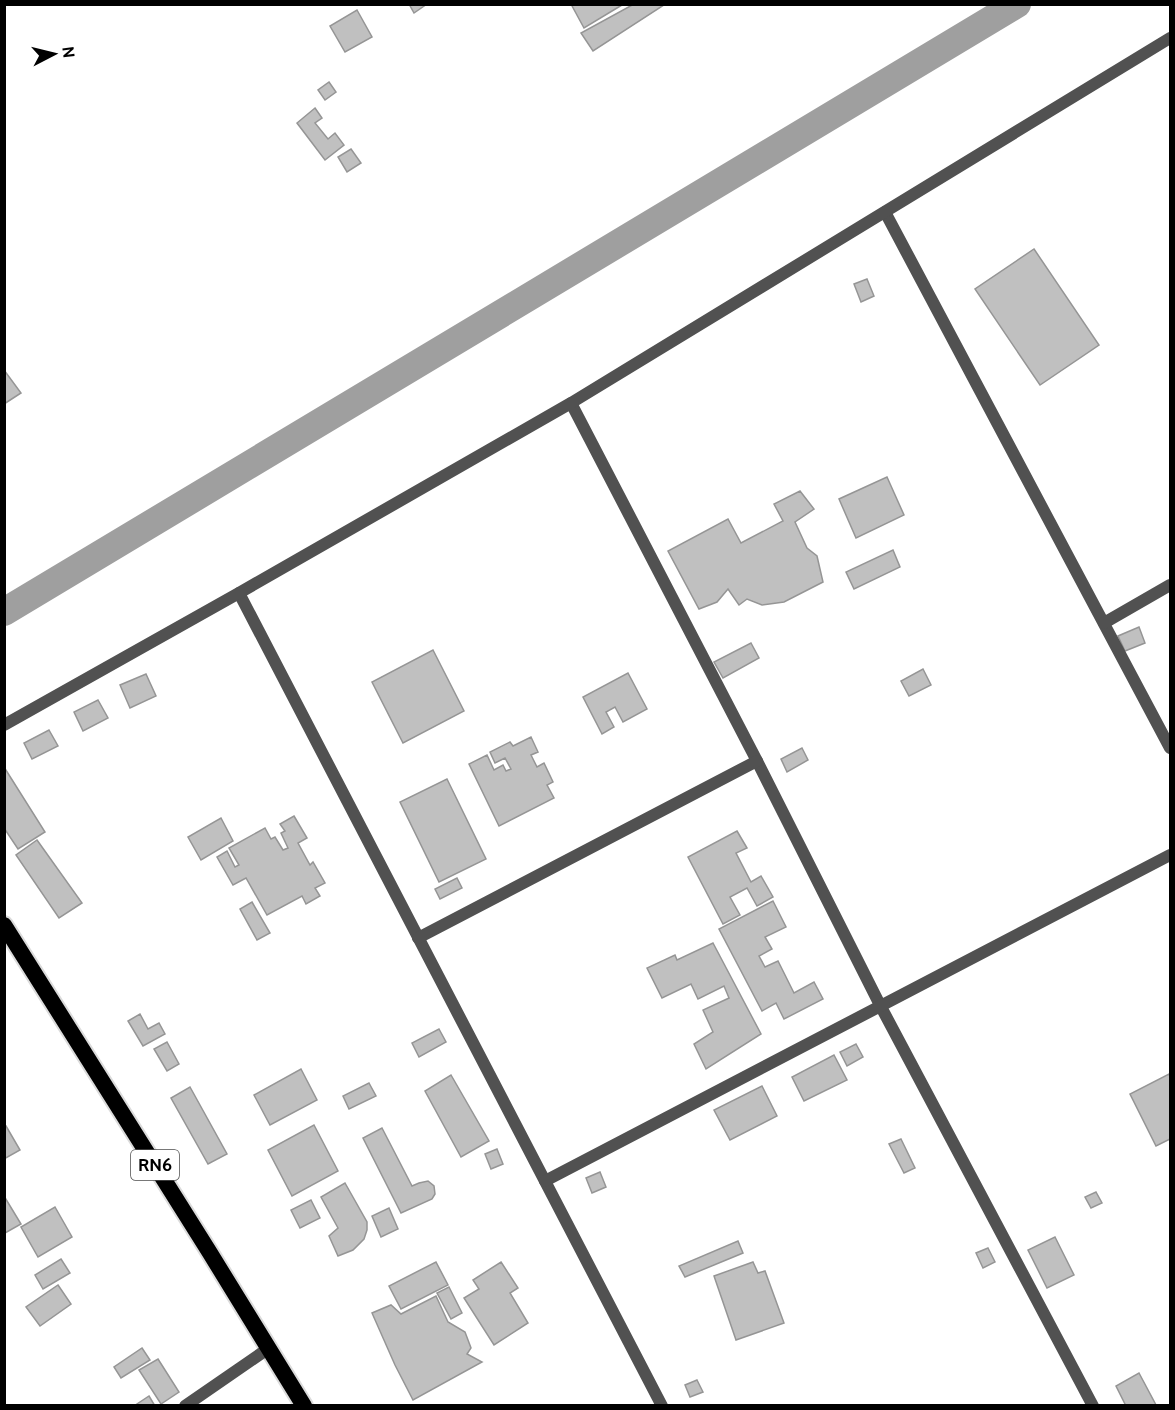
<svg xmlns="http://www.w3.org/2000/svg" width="1175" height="1410" viewBox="0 0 1175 1410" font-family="Cabin,sans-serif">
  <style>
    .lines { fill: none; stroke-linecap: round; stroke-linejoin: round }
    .canal { stroke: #9f9f9f; stroke-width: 28 }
    .building { fill: #c0c0c0; stroke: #959595; stroke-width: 1.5 }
    .trunk-casing { stroke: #dbdbdb; stroke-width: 20 }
    .minor { stroke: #515151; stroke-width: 12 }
    .trunk { stroke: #000; stroke-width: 16 }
    .labels { text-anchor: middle; stroke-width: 6; stroke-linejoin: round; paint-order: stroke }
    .shield { fill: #fff; stroke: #4c4c4c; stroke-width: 1.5 }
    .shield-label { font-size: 18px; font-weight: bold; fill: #000 }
  </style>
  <rect width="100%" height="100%" fill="#fff"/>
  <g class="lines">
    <path class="canal" d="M4,612L1017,4"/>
  </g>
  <g class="building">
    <path d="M409,4H427L414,13Z"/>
    <path d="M571,4H622V5L584,28Z"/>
    <path d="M634,4L664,5L593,51L581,33Z"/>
    <path d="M357,10L372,37L345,52L330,26Z"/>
    <path d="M329,82L336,92L325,100L318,90Z"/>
    <path d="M315,108L322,118L315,123L328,139L335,133L344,145L325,160L297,123Z"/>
    <path d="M351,149L361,163L347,172L338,157Z"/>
    <path d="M1034,249L1099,345L1040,385L975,289Z"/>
    <path d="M867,279L874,296L861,302L854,284Z"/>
    <path d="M4,370L21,393L4,404Z"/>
    <path d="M887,477L904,515L856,538L839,499Z"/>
    <path d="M800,491L814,509L795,522L807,548L817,556L823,582L784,602L762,605L747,599L739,605L728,589L717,602L699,609L668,551L728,519L741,543L783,521L774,504Z"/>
    <path d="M893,550L900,567L854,589L846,572Z"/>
    <path d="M1139,627L1145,643L1125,651L1118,636Z"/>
    <path d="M751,643L759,658L723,678L714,662Z"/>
    <path d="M433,650L464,711L403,743L372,682Z"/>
    <path d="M923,669L931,685L909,696L901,681Z"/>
    <path d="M628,673L647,709L623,722L615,707L606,712L614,727L602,734L583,697Z"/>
    <path d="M146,674L156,696L130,708L120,685Z"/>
    <path d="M98,700L108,718L83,731L74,712Z"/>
    <path d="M49,730L58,746L32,759L24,743Z"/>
    <path d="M531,737L538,752L531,755L537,767L544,763L553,782L547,785L554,798L499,826L469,764L487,755L494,770L503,765L506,771L511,769L505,758L495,763L490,752L510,742L513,746Z"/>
    <path d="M802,748L808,760L787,772L781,759Z"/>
    <path d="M4,767L45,832L18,849L4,828Z"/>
    <path d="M447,779L486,859L439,882L400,802Z"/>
    <path d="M294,816L307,838L298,843L310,865L313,862L325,883L315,888L320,896L306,904L302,896L267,915L246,878L233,885L217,857L227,851L235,867L239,865L229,848L265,828L271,839L275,837L283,850L288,848L281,833L285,831L280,824Z"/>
    <path d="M221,818L233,841L201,860L188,837Z"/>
    <path d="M737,831L747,848L736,853L751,882L761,876L773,897L757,906L747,888L730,897L740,915L723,924L688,857Z"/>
    <path d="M37,840L82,903L59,918L16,855Z"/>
    <path d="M457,878L462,888L440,899L435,889Z"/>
    <path d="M773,901L786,927L765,937L772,949L759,956L765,967L778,961L794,993L814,982L823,999L784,1019L776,1003L762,1011L719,929Z"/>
    <path d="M252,902L270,933L257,940L240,909Z"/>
    <path d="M713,943L761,1034L706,1069L694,1044L713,1032L703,1010L729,998L724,986L698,999L691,984L662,998L647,968L675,955L677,960Z"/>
    <path d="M140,1014L148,1029L159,1023L165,1034L143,1046L128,1021Z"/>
    <path d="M439,1029L446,1042L419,1057L412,1043Z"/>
    <path d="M167,1042L179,1064L167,1071L154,1049Z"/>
    <path d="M856,1044L863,1057L847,1066L840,1052Z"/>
    <path d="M834,1055L847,1080L804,1101L792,1077Z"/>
    <path d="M301,1069L317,1100L270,1125L254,1095Z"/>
    <path d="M1169,1074L1170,1077V1139L1156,1146L1130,1094Z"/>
    <path d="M451,1075L489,1141L461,1157L425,1091Z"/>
    <path d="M369,1083L376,1096L349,1109L343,1096Z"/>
    <path d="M762,1086L777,1116L730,1140L714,1110Z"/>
    <path d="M190,1087L227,1154L208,1164L171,1098Z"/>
    <path d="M314,1125L338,1171L292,1196L268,1150Z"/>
    <path d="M6,1126L20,1150L4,1159V1127Z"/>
    <path d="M382,1128L412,1186L419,1183L428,1181L434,1186L435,1194L432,1199L401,1213L363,1138Z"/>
    <path d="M901,1139L915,1168L904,1173L889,1144Z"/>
    <path d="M497,1149L503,1164L491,1169L485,1154Z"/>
    <path d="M600,1172L606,1187L592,1193L586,1178Z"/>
    <path d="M345,1183L367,1222V1230L364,1239L353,1250L338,1256L329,1236L338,1228L321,1197Z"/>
    <path d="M1096,1192L1102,1203L1091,1208L1085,1197Z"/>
    <path d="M4,1196L21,1224L5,1233L4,1232Z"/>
    <path d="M311,1200L320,1218L300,1228L291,1210Z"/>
    <path d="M55,1207L72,1237L38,1257L21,1227Z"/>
    <path d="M389,1208L398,1229L381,1237L372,1216Z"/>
    <path d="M1055,1237L1074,1275L1047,1288L1028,1250Z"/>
    <path d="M738,1241L743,1253L685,1277L679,1266Z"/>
    <path d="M988,1248L995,1262L983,1268L976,1253Z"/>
    <path d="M61,1259L70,1273L43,1289L35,1275Z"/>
    <path d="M436,1262L448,1285L401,1309L389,1286Z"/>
    <path d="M501,1262L518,1288L510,1293L528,1323L494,1345L464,1298L479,1289L473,1280Z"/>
    <path d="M753,1262L758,1273L765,1271L784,1323L736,1340L714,1276Z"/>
    <path d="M58,1285L71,1304L40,1326L26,1307Z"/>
    <path d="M449,1287L462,1313L451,1319L437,1293Z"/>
    <path d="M436,1296L448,1322L465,1332L471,1348L467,1354L482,1362L413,1400L395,1365L372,1313L391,1305L401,1314Z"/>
    <path d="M142,1348L150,1360L121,1378L114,1367Z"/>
    <path d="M158,1359L179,1392L161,1404L139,1370Z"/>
    <path d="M1139,1373L1156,1405V1406H1126L1116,1386Z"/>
    <path d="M697,1380L703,1392L690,1397L685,1385Z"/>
    <path d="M149,1396L155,1406H134Z"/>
  </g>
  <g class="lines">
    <g class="trunk-casing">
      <path id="trunk" d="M4,925L210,1253L304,1406"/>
    </g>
    <g class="minor">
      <path d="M885,212L1170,748"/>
      <path d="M571,403L757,761L880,1005L1093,1406"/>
      <path d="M239,593L662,1406"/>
      <path d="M1104,623L1170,585"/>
      <path d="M4,725L239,593L571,403L1170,38"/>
      <path d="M418,938L757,761"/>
      <path d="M545,1181L1170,855"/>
      <path d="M185,1406L269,1348"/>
    </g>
    <use href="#trunk" class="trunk"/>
  </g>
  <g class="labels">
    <rect class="shield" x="131" y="1150" width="48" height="30" rx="4.5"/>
    <g class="shield-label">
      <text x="155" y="1171">RN6</text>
    </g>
  </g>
  <rect width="1175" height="1410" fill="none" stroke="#000000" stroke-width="12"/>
  <g transform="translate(54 54) rotate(83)" stroke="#ffffff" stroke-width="4.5" paint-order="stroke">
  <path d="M0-4.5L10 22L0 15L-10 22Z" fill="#000000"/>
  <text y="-9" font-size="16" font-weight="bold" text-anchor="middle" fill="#000000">N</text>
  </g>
</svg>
